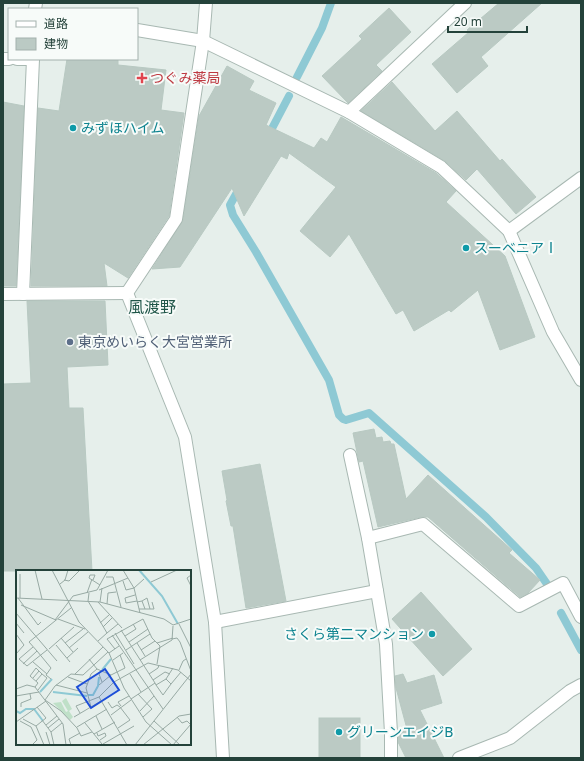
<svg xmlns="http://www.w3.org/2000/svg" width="584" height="761" viewBox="0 0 584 761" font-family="'Noto Sans','Noto Sans JP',sans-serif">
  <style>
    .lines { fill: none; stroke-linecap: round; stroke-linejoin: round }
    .stream { stroke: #8ec9d4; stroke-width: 8 }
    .building { fill: #bbcac4; stroke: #b8c9c2 }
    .street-casing { stroke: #a8b8b2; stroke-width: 14 }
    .street { stroke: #fff; stroke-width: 12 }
    .health-dot { fill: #e0444e; stroke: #f7fbf9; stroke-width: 1.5 }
    .culture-dot { fill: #0f9aa8; stroke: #f7fbf9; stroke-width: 1.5 }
    .service-dot { fill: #5c6f8a; stroke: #f7fbf9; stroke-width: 1.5 }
    .labels { text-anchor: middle; stroke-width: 4; stroke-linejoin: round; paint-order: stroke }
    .health-label { font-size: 14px; fill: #be3a42; stroke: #f7fbf9; text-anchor: start }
    .culture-label { font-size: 14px; fill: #0d838f; stroke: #f7fbf9; text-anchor: start }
    .service-label { font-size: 14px; fill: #4e5e75; stroke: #f7fbf9; text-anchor: start }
    .quarter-label { font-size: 16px; fill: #1f5548; stroke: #f7fbf9 }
    .inset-river { fill: none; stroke: #8ec9d4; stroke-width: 2 }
    .inset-road { fill: none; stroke: #98aaa4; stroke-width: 1 }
    .view { fill: #1d4ed8; fill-opacity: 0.15; stroke: #1d4ed8; stroke-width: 2 }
    .inset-edge { fill: none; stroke: #24423a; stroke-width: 2 }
  </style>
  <rect width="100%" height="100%" fill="#e6efeb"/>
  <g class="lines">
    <g class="stream">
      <path d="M297,77L322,28L331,3"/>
      <path d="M267,138L289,96"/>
      <path d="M240,187L230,205L233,215L256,252L329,380L339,415L343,419L346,420L369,413L486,517L536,568L547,584"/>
      <path d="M561,613L581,650"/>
    </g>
  </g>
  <g class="building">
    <path d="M499,3H542L481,57L488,66L457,93L432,64L469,32L467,30Z"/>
    <path d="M389,8L411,32L376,65L382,71L348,103L322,76L362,39L359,36Z"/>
    <path d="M67,59H118V65L166,70L161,110L184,113L169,216L128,278L104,263L107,286H31L38,108L59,111Z"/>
    <path d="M227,66L254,81L249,90L276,103L266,125L314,148L321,138L327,142L341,117L436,173L456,191L446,202L505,256L535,337L500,350L478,290L451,312L449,310L414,331L403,310L396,314L349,234L330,257L300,231L336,187L289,153L287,159L281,156L244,216L232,188L180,267L152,269L183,220L199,116Z"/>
    <path d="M392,82L435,131L457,111L500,161L502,159L536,197L516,214L477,169L466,180L445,161L361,111Z"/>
    <path d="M3,102L24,106L16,286H3Z"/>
    <path d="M27,301H105L108,365L67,367L69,408H83L92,571H3V384L31,383Z"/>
    <path d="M374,429L376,438L382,437L383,442L390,441L391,444H394L406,499L428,475L512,550L509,553L540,580L528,593L520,597L428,517H421L378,527L363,461L359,462L353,433Z"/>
    <path d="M260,464L286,601L246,608L233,526H231L226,501L227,500L222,471Z"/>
    <path d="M421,592L472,649L443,676L392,619Z"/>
    <path d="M403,674L407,683L434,675L442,703L420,710L444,758H406L398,742V733L407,729L396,688L395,676Z"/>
    <rect x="319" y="718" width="41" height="40"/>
  </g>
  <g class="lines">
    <g class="street-casing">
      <g id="street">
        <path d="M35,9L36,3"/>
        <path d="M137,30L203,41L349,112L441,167L509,231L553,332L581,380"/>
        <path d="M3,59H9"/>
        <path d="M17,59H33"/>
        <path d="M349,112L465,3"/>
        <path d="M509,231L581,178"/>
        <path d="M127,293L185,437L215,622L223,758"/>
        <path d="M127,293L176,219L203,41L206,3"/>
        <path d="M3,294L127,293"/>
        <path d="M23,294L33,59"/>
        <path d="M350,455L368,538L386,644L391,733V758"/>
        <path d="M368,538L423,524L519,606L563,583L581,617"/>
        <path d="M215,622L377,591"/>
        <path d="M459,758L510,738L570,691L581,685"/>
      </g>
    </g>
    <use href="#street" class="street"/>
  </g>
  <path class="health-dot" d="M140 72h4v4h4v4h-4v4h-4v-4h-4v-4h4z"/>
  <g class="culture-dot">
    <circle cx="73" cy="128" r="4"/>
    <circle cx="466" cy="248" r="4"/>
    <circle cx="432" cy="634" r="4"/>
    <circle cx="339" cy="732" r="4"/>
  </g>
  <circle class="service-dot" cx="70" cy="342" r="4"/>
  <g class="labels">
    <g class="health-label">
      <text x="150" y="83">つぐみ薬局</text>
    </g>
    <g class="culture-label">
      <text x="81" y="133">みずほハイム</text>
      <text x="474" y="253">スーベニアⅠ</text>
      <text x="424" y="639" text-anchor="end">さくら第二マンション</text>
      <text x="347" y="737">グリーンエイジB</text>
    </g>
    <g class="service-label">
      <text x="78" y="347">東京めいらく大宮営業所</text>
    </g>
    <g class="quarter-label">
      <text x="152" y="313">風渡野</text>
    </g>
  </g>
  <g transform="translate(16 570)">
    <rect width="175" height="175" fill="#e6efeb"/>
    <path d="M50,128L56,139L53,141L57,147L54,150L37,133L45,132L50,142L52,141L46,131Z" fill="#bfe0c8"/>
    <path class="inset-river" d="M123,0L146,26L162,54M86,100L95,89M24,122L36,109M37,122L71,126M72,125H77L82,116L83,107M0,141L4,143L10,139H18L27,151"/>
    <path class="inset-road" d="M19,0L26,29M36,0L63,52L93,83L108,118L130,152L156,175M107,0L118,18L124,43M4,4V28M175,5L171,8L175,16M90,7H97L105,37M48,10L53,11L64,0M77,10L79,5H74L73,8L84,15M107,11L110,20L118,18M135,12L161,0M44,14L49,10L52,0M118,18L128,9M83,20L112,8M71,23L76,9M73,23L72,31L91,63L102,54M119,25L109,28L110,33L121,31M0,28L84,32L148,49L157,55L175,49M2,28L22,55L25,52M126,31L131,28L134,39M82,32L106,58M84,32L86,18M121,32L126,31L129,39M91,34L92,23L100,22M5,35L40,50M123,39H138L136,32M0,43L41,91M42,49L69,59M39,50L57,26L81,20L92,0M0,53L8,63M84,53L93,45M163,54L175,78M87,57L96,48M105,60L139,113M99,63L118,94M0,64L8,75L0,84M96,65L147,139M109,66L120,59L117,54M45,68L57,82M156,69L161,68L164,72L175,101M82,71L91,63M113,72L132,59M49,73L67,59M121,73L129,86M141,73L157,68M40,75L54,92M17,77L3,89L11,96L31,80M53,78L72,62M33,79L58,57M99,79L91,69L127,49L136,68L144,76M110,80L134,64M125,80L139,71M21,81L13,72L55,38M93,83L103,76M51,88L62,78M73,89L81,99L95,105L109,98L104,85M97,90L107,83M124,90L156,70L157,56M17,92L31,104M7,94L21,81L35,98L30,105L35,109M141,94L144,76M85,100L83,104L86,112M163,100L167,91L170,89M59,104L87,77M114,104L125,122M133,104L142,98L143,95M52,107L71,114M17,108L23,101L26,104L20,111M150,109L155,114L165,102M137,110L149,102L154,104M40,115L71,123M83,115L95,105M140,115L147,125L155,114M19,117L22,113L14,106L20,98L23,101M0,119L11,115L19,117L47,154L50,175M22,120L31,108L26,104M122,124L136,139L127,147M0,126L23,122M83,127L111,175M115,129L139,113L140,115L150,109L157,98M29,130L39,116L55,104L67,105L92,82M29,130L45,141L61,158L65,166L76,162M92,132L96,138L101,135L104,137M105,136L102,132L113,126M5,137V133L15,129L14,124M21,137L30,148L20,156L28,175M75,137L70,118L75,104L81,99M124,141L138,126M64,143L60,136L83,127L98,112L132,93L162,100L175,111M95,145L115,130M80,146L86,159M58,147L85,131M161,147L166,153L171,151L174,154M7,149L20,156M26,150L35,162L38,175M4,151L15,157L21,170L16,175M138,151L164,175M0,152L30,131M69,153L86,174M30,155L41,146M61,157L91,139M32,158L43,149M102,158L114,150L104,137M30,162L34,175M35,162L46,153M81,163L82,166L89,163L90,166L84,170M78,164L99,152M87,174L118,156M55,175L53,169L64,163M119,175L175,104M127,175L163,146L175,144M157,175L175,154"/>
    <path class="view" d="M89,99L103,120L75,138L61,117Z"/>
    <rect width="175" height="175" class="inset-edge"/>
  </g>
  <rect width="584" height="761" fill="none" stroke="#24423a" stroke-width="8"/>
  <rect x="8" y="8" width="130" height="52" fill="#f7fbf9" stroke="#a3b1ad"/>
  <rect x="16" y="21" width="20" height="6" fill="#ffffff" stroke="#a3b1ad"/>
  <text x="44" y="28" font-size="12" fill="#24423a">道路</text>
  <rect x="16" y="38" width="20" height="12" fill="#bbcac4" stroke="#a3b1ad"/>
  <text x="44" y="48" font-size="12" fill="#24423a">建物</text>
  <path d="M448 26v6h79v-6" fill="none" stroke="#24423a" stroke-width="2"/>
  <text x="454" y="26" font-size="12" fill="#24423a" stroke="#f7fbf9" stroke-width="3" paint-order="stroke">20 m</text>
</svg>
